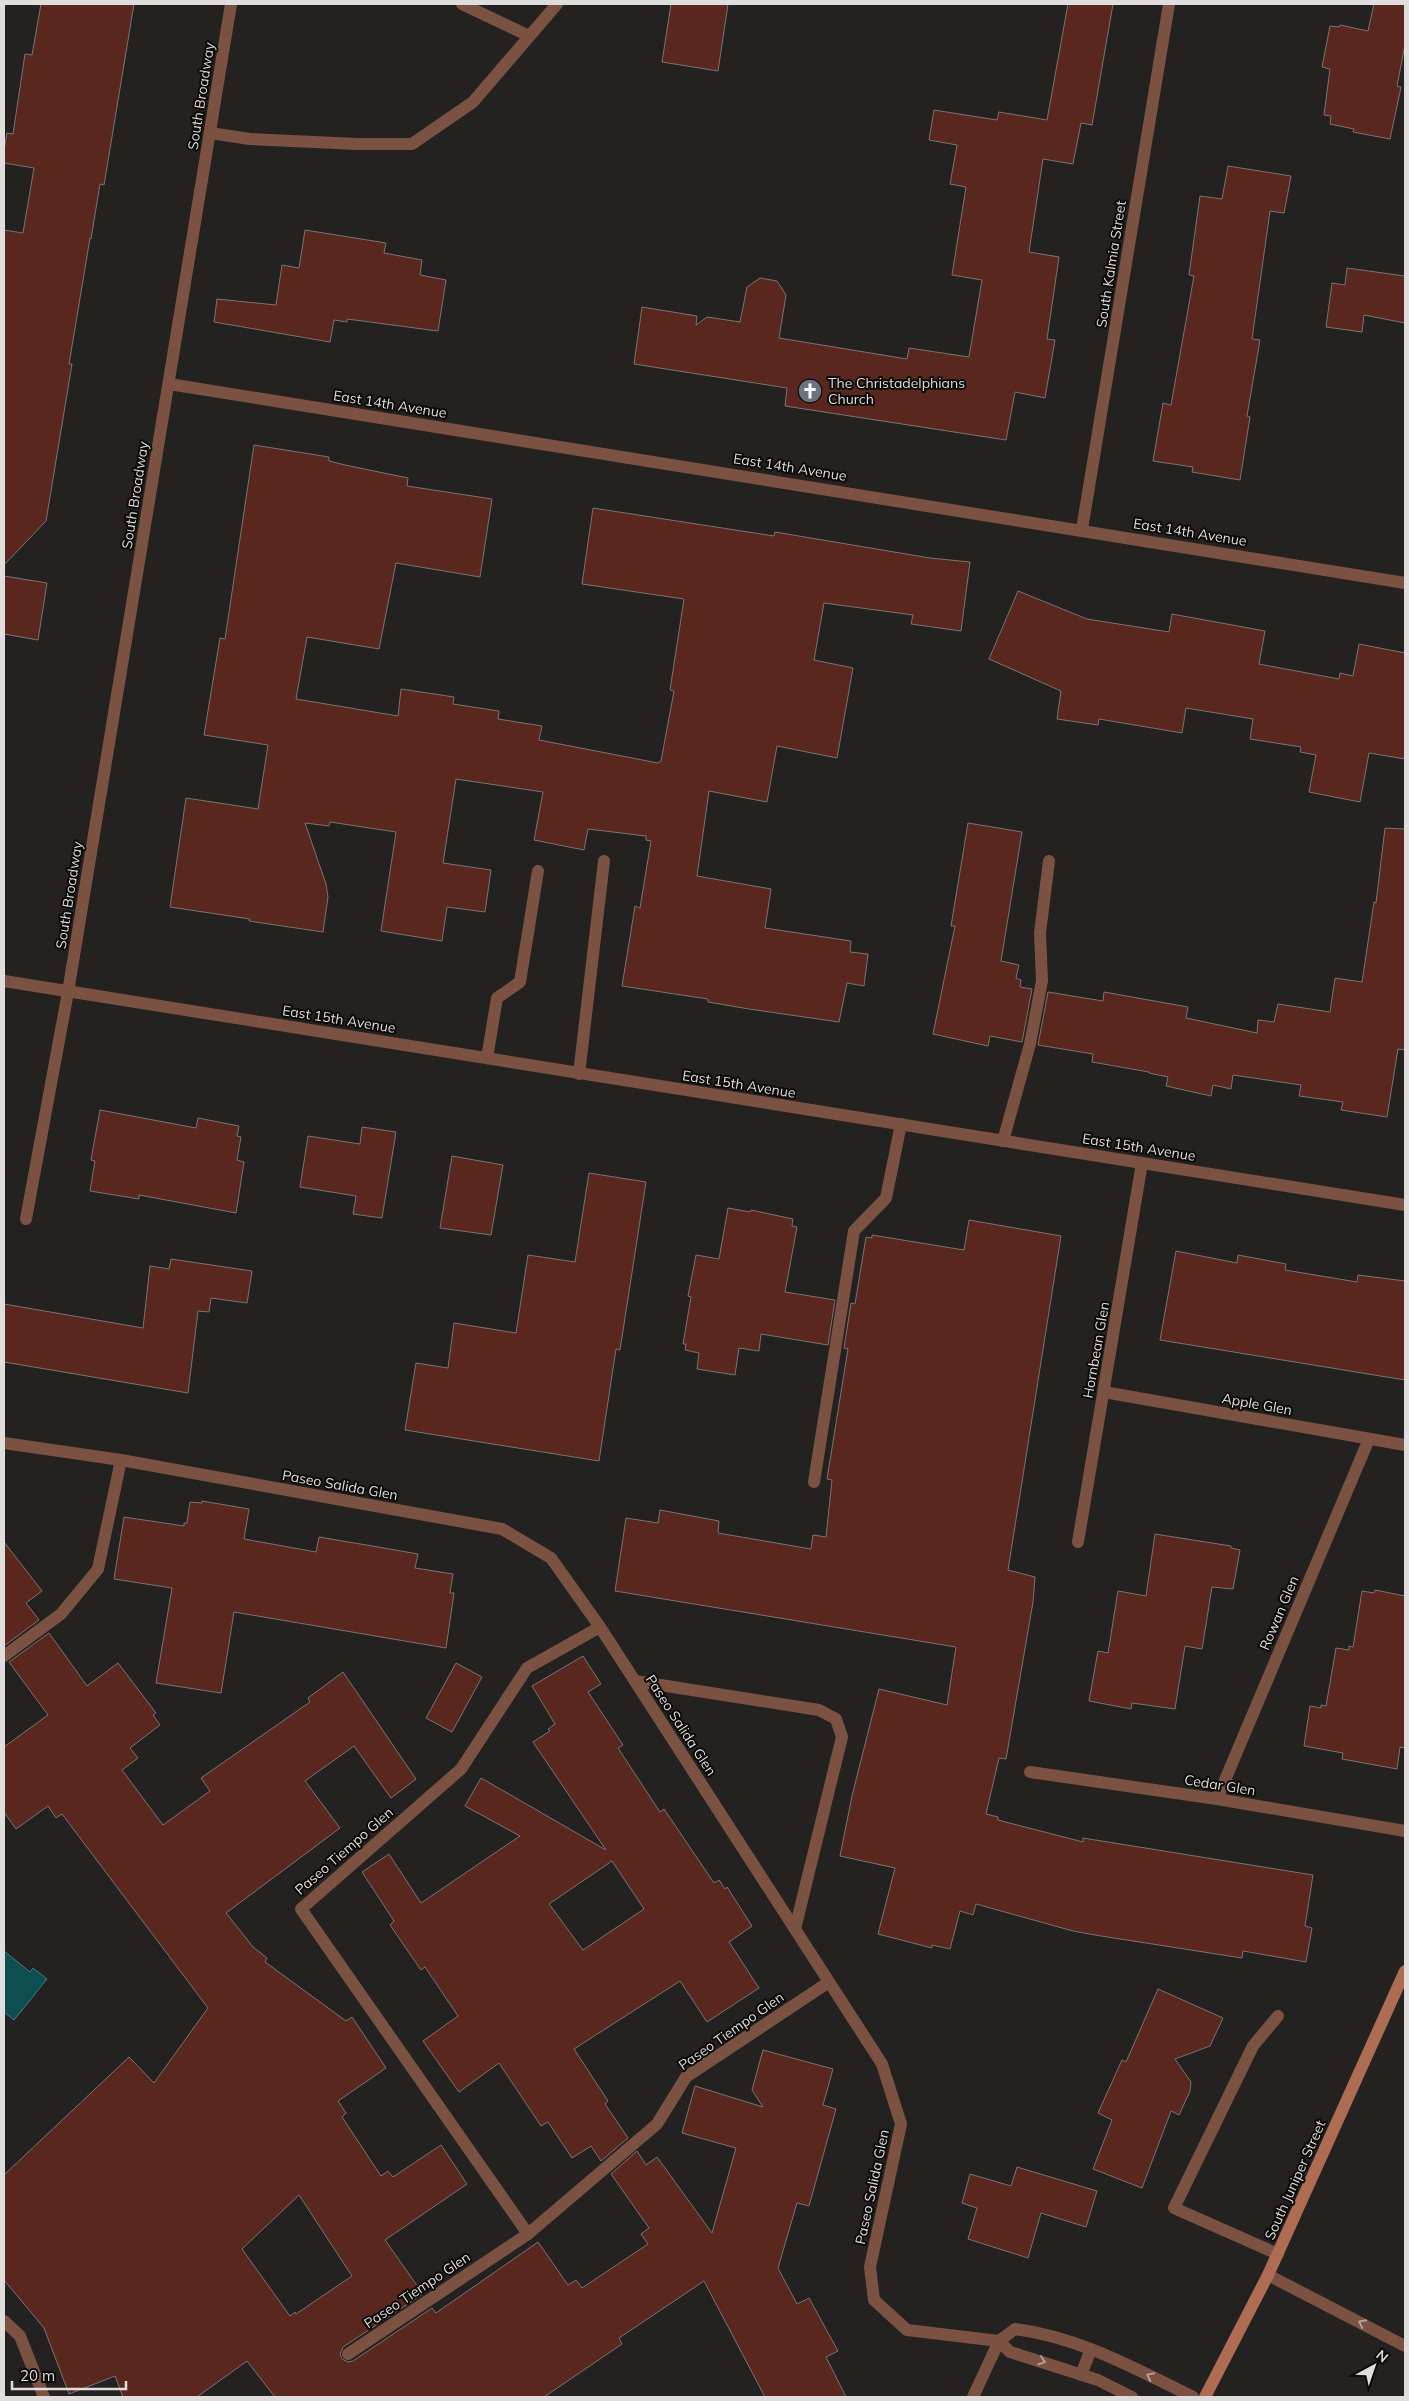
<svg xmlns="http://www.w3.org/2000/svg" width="1409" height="2401" viewBox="0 0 1409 2401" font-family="Mulish,sans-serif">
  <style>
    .water { fill: #0d4e51; stroke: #4c797b }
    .building { fill: #59271e; stroke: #797474; fill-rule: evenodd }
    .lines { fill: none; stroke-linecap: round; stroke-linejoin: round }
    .service { stroke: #7b5242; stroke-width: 12 }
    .minor { stroke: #7b5242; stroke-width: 12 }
    .tertiary { stroke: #7b5242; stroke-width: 12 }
    .secondary { stroke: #ae6c52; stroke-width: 12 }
    .oneway { stroke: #b29f97 }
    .labels { text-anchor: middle; stroke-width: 4; stroke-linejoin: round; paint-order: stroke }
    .street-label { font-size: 14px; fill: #dfdedc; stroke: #0c0b0a }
    .poi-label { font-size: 14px; fill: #dfdedc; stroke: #0c0b0a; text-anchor: start }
  </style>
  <rect width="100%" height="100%" fill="#242220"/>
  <path class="water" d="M4,1951L30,1972L33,1968L47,1979L14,2020L4,2012Z"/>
  <g class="building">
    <path d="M41,4H134L104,185L100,184L91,239L90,238L69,364H72L46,521L4,565V230L23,233L34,168L4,163V150L7,133L13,134L25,54L32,55Z"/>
    <path d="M671,4H728L718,71L662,62Z"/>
    <path d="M1068,4H1113L1092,125L1081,123L1073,164L1043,159L1029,252L1059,257L1047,339L1055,340L1045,398L1015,392L1006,440L785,406L787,388L634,364L642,307L697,316L696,325L707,317L740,322L747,287L760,278L777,281L786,295L779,338L907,359L909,348L969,357L982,280L952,275L966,187L950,184L957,145L929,140L934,110L997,120L999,112L1047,120Z"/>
    <path d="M1374,4H1405V45L1397,86L1401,87L1390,139L1353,132L1354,129L1330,124L1331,116L1324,115L1330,69L1322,67L1330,26L1339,27L1340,25L1368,31Z"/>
    <path d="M1228,166L1291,176L1284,213L1270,211L1252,339L1260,340L1247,416L1250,417L1240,480L1192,472L1193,467L1153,461L1163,403L1171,405L1194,276L1189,275L1200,196L1222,199Z"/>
    <path d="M305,230L386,243L384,253L422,260L420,275L446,280L438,331L347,319V322L334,320L330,342L214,322L217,299L276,305L282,265L299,268Z"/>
    <path d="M1347,268L1405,276V323L1364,315L1362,332L1326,327L1332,283L1345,285Z"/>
    <path d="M254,445L329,457V461L345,465L408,478L407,486L492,499L480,577L396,563L379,649L307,637L296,699L398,716L401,689L454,697L453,704L499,711L498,719L542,726L539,740L658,763L661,761L674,691L670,690L684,599L582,584L593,508L774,536L775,532L930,558L970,562L961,631L911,624L913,615L824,603L814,660L853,668L837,758L777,746L767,802L709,791L697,876L771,889L765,928L851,941L850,952L868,954L864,986L847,983L839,1022L749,1009L708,1002V999L622,986L635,906L640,908L651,841L646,840V836L588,829L584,850L534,840L543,792L456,779L443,863L491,870L485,912L447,907L442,941L381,931L396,832L330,822L329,826L305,823L326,884L328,897L323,932L249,921L250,919L170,907L186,798L258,809L268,745L204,735L220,638L225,639Z"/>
    <path d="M4,576L47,583L38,640L4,634Z"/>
    <path d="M1018,591L1087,619L1169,632L1172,614L1265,631L1259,664L1339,679L1340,673L1353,676L1359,644L1405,653V759L1369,753L1360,802L1309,792L1316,755L1300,752L1301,747L1250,739L1253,719L1186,708L1182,733L1099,719L1098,725L1057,719L1061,691L989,659Z"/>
    <path d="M968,823L1022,832L1001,961L1019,965L1016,978L1021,980L1020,987L1032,989L1022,1042L990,1036L988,1046L933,1034L955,926H951Z"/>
    <path d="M1385,828L1405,829V1050L1398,1049L1387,1117L1341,1110L1343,1102L1299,1096L1301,1085L1233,1075L1231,1089L1213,1085L1211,1096L1166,1086L1168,1077L1149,1073V1072L1092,1062L1093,1054L1038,1045L1048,992L1103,1001L1104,992L1188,1007L1186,1018L1257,1033L1258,1020L1274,1022L1278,1004L1330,1012L1335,978L1362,982L1374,902L1376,903Z"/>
    <path d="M100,1110L196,1128L198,1118L239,1126L237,1136L241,1137L237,1160L244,1162L236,1213L139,1195V1199L90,1191L95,1161L91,1160Z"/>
    <path d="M362,1127L396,1132L382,1218L353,1214L356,1196L300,1187L308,1136L360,1144Z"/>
    <path d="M452,1156L503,1165L491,1235L440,1228Z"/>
    <path d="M589,1173L646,1182L620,1350L616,1349L599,1461L405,1430L416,1363L448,1368L454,1323L516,1333L528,1255L575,1262Z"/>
    <path d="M728,1208L750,1212L751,1210L793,1219L792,1226L797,1227L785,1292L835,1300L828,1345L761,1334L759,1351L739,1348L735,1375L697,1369L699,1353L685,1350L686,1344H683L691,1297L688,1296L696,1255L719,1259Z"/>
    <path d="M969,1220L1061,1236L1008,1570L1035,1577L1033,1602L1006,1759L999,1758L986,1814L998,1817V1820L1083,1842V1838L1313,1875L1305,1926L1312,1928L1306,1962L1243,1951L1242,1958L1101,1936L1073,1931L976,1904L973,1915L960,1911L950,1949L932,1945V1948L878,1934L895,1868L840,1856L852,1796L879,1689L947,1705L956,1647L615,1591L626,1518L658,1523L660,1510L719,1521L718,1533L811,1549L813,1535L826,1537L832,1480L827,1479L848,1349L844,1348L851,1303L855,1304L866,1237L872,1238V1235L964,1250Z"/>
    <path d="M1176,1251L1237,1263L1238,1255L1286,1264L1285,1270L1357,1282L1358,1275L1405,1281V1380L1160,1340Z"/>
    <path d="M171,1259L252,1271L247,1303L211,1298L209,1312L198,1311L188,1393L4,1362V1304L143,1328L150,1266L169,1269Z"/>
    <path d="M202,1501L249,1509L244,1539L316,1552L319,1537L384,1548L418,1554L415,1568L453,1574L450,1593H454L446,1648L234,1612L221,1693L156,1683L172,1588L114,1579L124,1517L184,1526V1523H187L190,1502L202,1503Z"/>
    <path d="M1155,1534L1231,1546V1548L1240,1550L1233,1589L1212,1587L1202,1649L1185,1646L1175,1709L1132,1703L1131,1709L1089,1701L1098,1651L1108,1653L1118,1591L1146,1596Z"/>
    <path d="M4,1542L42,1591L26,1603L39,1620L4,1646Z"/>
    <path d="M1375,1590L1405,1596V1748L1400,1747L1397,1769L1342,1759L1343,1753L1304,1746L1310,1706L1321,1708V1705L1326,1706L1336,1648L1349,1650V1646L1353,1647L1362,1591L1374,1593Z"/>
    <path d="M49,1633L87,1686L118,1663L156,1713L153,1715L160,1725L130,1748L138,1758L122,1770L163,1825L210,1791L201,1778L310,1702L308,1698L343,1672L416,1779L391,1798L354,1746L305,1781L340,1828L226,1913L253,1947L267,1958L265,1962L346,2021L352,2017L386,2068L338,2101L346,2113L342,2117L381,2176L388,2171L393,2177L441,2145L467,2184L385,2240L423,2294L343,2347L340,2354L342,2359L348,2362L353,2361L432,2308L436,2313L538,2242L568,2285L576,2280L582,2288L648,2244L641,2234L649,2228L611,2174L637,2151L646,2165L657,2157L712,2233L736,2148L682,2133L695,2086L763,2107L752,2090L763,2050L833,2069L823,2105L836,2109L809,2206L797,2203L778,2268L797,2304L809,2298L838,2351L826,2357L846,2397H765L704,2281L619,2338L622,2344L544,2397H275L247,2361L197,2397H123L115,2376L69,2394L44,2328L4,2280V2175L129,2057L154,2083L208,2008L62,1814L56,1818L48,1806L16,1829L4,1812V1747L48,1715L9,1662ZM299,2195L352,2276L296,2314L295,2312L290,2316L242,2249Z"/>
    <path d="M583,1656L601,1684L588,1692L623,1745L618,1748L660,1812L664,1809L714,1883L719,1880L725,1889L727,1887L752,1926L729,1942L759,1988L707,2022L680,1981L574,2049L608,2101L605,2104L628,2138L601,2161L591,2146L572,2158L548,2122L541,2126L499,2063L459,2092L423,2041L458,2016L425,1967L421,1970L390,1925L394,1921L362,1872L389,1854L421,1903L520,1836L465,1806L481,1778L606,1850L533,1742L550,1731L548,1729L555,1724L532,1686ZM612,1861L644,1909L583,1950L549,1904Z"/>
    <path d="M456,1663L482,1677L452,1732L426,1718Z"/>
    <path d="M1158,1989L1223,2018L1210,2046L1175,2059L1191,2082L1190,2091L1179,2115L1171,2111L1142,2188L1093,2169L1112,2120L1098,2113L1122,2060L1126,2062Z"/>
    <path d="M1017,2167L1097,2191L1086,2227L1041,2213L1028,2258L968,2239L977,2208L962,2203L970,2174L1011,2186Z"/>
  </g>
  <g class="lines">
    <g class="service">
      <path d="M462,4L529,36"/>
      <path d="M210,133L250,139L357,144H412L473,102L557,4"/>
      <path d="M487,1058L497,998L520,982L538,871"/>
      <path d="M579,1074L604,861"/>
      <path d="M1003,1141L1030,1044L1042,981L1040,933L1049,861"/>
      <path d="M26,1219L68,992"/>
      <path d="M814,1482L854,1231L886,1198L901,1124"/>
      <path d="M635,1681L819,1710L836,1719L842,1737L795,1929"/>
      <path d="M1278,2254L1174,2208L1253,2046L1278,2016"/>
      <path d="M1268,2275L1405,2346"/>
    </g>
    <g class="minor">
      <path d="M169,384L1405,583"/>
      <path d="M1082,529L1169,4"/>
      <path d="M68,992L231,4"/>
      <path d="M1104,1392L1405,1445"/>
      <path d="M4,1443L121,1460L502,1529L551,1558L600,1627L882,2064L901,2124L870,2267L874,2300L907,2330L999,2341L1010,2352L1098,2380L1132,2397"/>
      <path d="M1078,1542L1142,1163"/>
      <path d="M4,1656L61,1614L98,1569L121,1460"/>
      <path d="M1030,1772L1217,1799L1405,1831"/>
      <path d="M1217,1799L1369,1439"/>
      <path d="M528,2234L301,1909L461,1769L527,1668L600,1627"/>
      <path d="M4,2321L20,2336L44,2397"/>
      <path d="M348,2354L528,2234L657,2124L686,2077L829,1982"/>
      <path d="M1081,2375L1091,2349"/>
      <path d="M973,2397L999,2341L1015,2329C1079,2337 1136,2369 1193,2397"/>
    </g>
    <path class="tertiary" d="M4,981L1405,1205"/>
    <path class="secondary" d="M1205,2397L1268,2275L1405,1971"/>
  </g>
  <defs><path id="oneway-chevron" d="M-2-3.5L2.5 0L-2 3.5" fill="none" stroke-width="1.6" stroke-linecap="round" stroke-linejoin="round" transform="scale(1.25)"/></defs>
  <g class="oneway">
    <use href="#oneway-chevron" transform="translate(1362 2323) rotate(-153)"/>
    <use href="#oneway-chevron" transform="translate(1042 2361) rotate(18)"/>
    <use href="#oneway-chevron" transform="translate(1150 2376) rotate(-154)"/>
  </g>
  <defs>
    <g id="church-disc" transform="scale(1.25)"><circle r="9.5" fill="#6b7280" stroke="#0c0b0a"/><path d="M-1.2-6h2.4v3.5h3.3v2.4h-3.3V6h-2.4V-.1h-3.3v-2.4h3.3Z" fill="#fff"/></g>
  </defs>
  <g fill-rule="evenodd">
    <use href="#church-disc" x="810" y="391"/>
  </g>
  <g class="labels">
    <g class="street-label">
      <text transform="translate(201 96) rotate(-81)" y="5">South Broadway</text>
      <text transform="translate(1111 264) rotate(-81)" y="5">South Kalmia Street</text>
      <text transform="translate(390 404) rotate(9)" y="5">East 14th Avenue</text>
      <text transform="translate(790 467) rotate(9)" y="5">East 14th Avenue</text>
      <text transform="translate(135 495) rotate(-81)" y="5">South Broadway</text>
      <text transform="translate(1190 532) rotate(9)" y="5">East 14th Avenue</text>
      <text transform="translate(69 895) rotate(-81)" y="5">South Broadway</text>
      <text transform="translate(339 1019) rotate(9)" y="5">East 15th Avenue</text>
      <text transform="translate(739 1084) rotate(9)" y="5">East 15th Avenue</text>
      <text transform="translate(1139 1147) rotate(9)" y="5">East 15th Avenue</text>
      <text transform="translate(1096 1350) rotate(-80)" y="5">Hornbean Glen</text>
      <text transform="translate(1257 1404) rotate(10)" y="5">Apple Glen</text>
      <text transform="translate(340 1485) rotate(10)" y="5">Paseo Salida Glen</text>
      <text transform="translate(1279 1613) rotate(-67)" y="5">Rowan Glen</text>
      <text transform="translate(681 1725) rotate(57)" y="5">Paseo Salida Glen</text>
      <text transform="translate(1220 1785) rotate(9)" y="5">Cedar Glen</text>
      <text transform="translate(344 1851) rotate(-41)" y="5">Paseo Tiempo Glen</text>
      <text transform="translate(731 2031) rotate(-35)" y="5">Paseo Tiempo Glen</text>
      <text transform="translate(1295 2180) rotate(-66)" y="5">South Juniper Street</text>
      <text transform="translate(872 2187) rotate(-78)" y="5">Paseo Salida Glen</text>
      <text transform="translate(417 2290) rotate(-34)" y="5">Paseo Tiempo Glen</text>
    </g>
    <g class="poi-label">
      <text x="828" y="388">The Christadelphians<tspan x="828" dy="16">Church</tspan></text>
    </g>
  </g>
  <rect width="1409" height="2401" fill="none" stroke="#dfdedc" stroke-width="10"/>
  <g transform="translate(1374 2366) rotate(40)" stroke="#0c0b0a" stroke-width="4" paint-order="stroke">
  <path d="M0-4L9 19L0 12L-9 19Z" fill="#dfdedc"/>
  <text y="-8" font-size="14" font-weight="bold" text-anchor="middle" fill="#dfdedc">N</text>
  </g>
  <path d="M12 2381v8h114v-8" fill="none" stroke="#dfdedc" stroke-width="2.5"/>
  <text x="20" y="2381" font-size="15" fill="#dfdedc" stroke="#0c0b0a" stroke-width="4" paint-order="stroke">20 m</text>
</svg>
